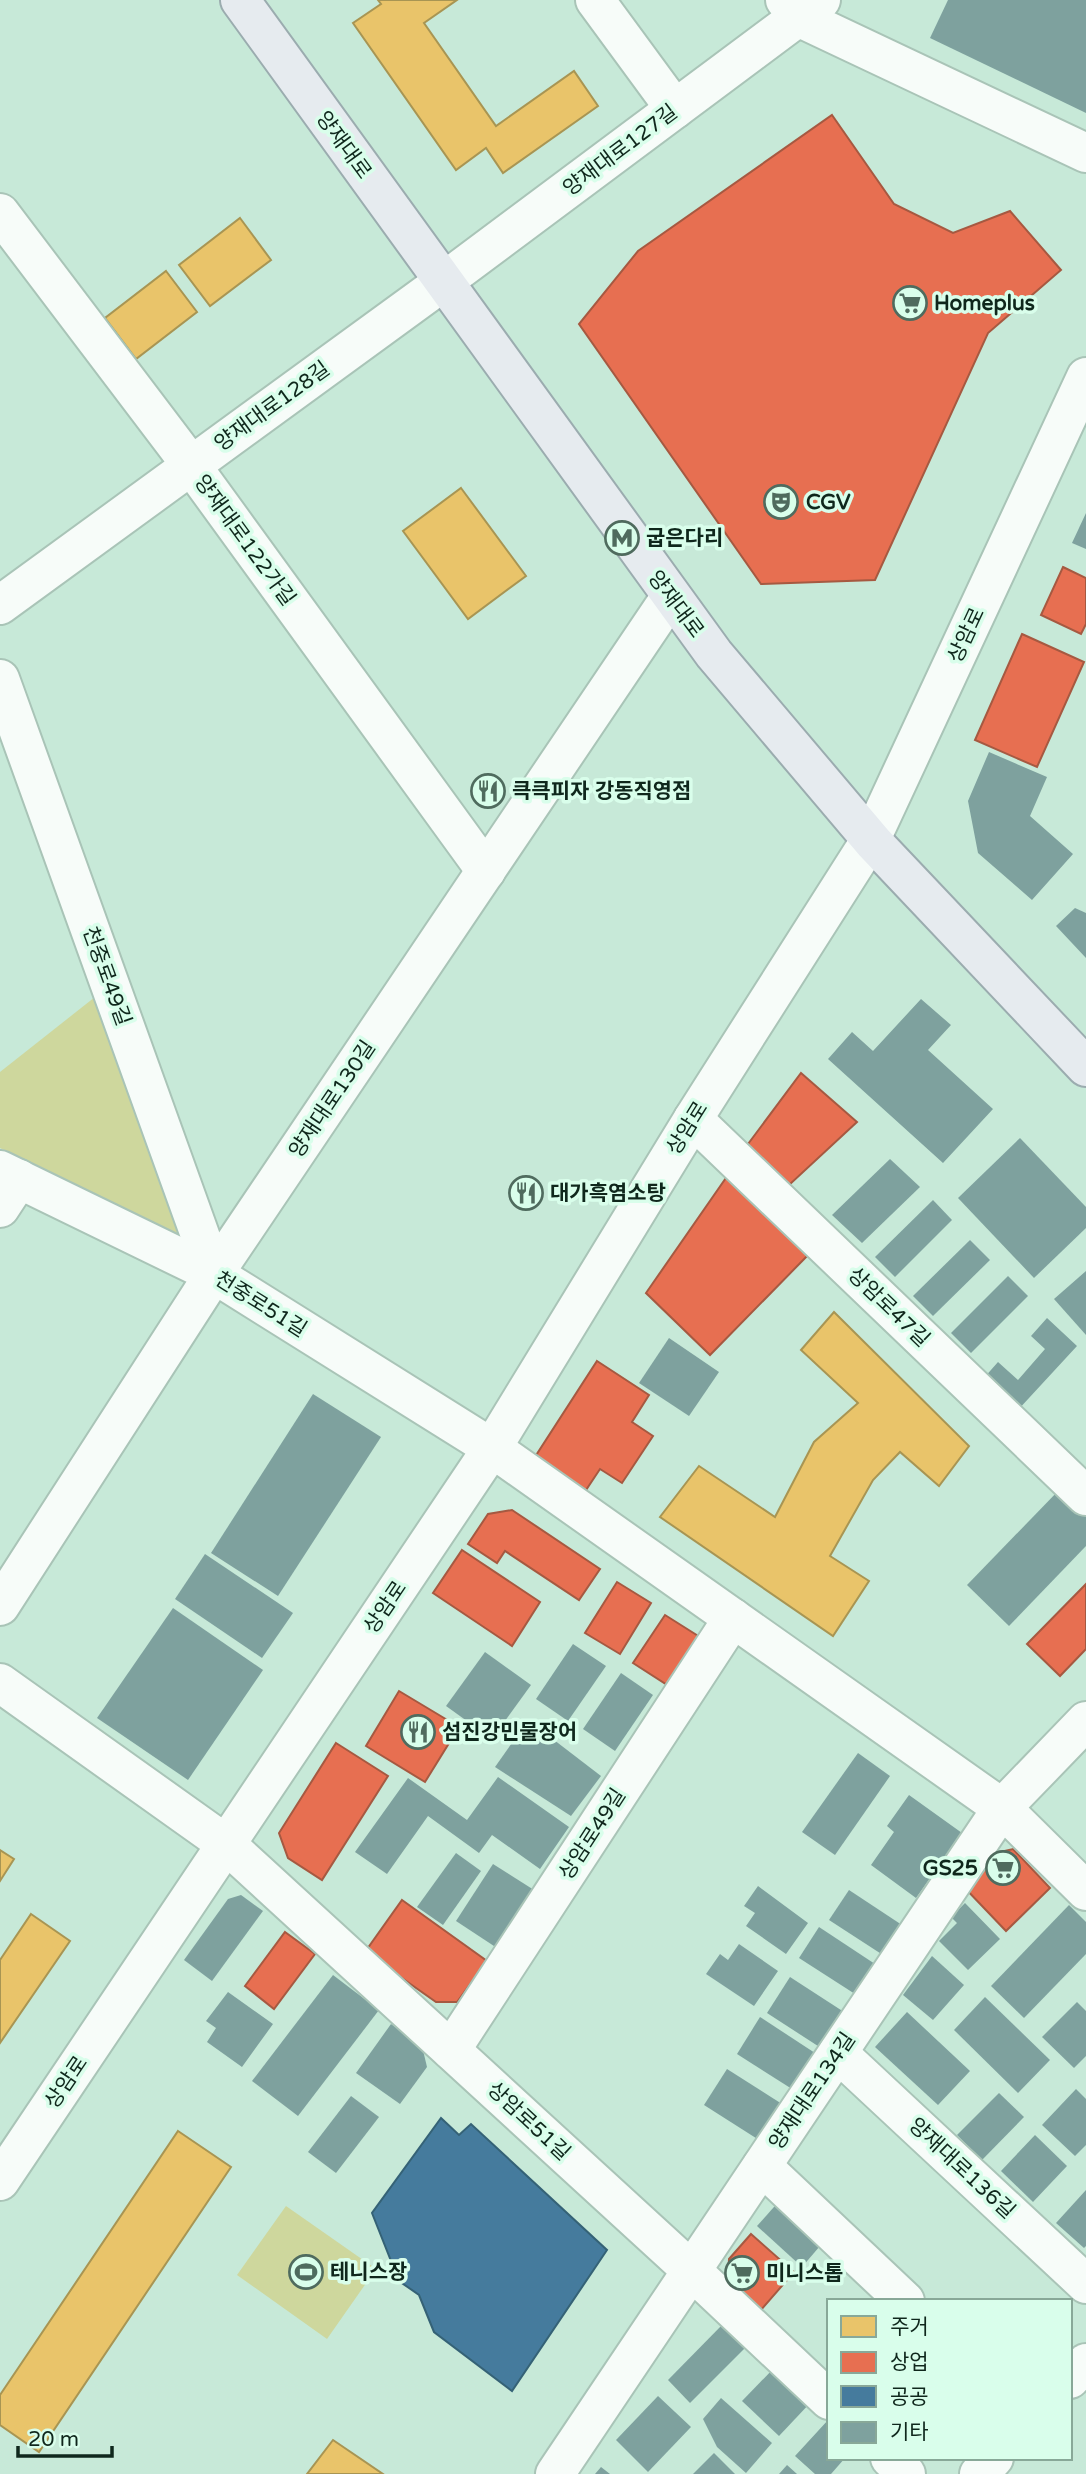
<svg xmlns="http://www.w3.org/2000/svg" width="1086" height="2474" viewBox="0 0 1086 2474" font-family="'Varela Round','Noto Sans KR',sans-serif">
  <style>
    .green { fill: #ced79d }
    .homes { fill: #e9c46a; stroke: #a89553; stroke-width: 2 }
    .shops { fill: #e76f51; stroke: #a65941; stroke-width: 2 }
    .public { fill: #457b9d; stroke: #356276; stroke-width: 2 }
    .building { fill: #7ea19e }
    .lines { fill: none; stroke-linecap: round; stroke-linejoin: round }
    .street-casing { stroke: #a9c4b7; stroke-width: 42 }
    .secondary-casing { stroke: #a9c4b7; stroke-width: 42 }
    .primary-casing { stroke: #9bacaf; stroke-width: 42 }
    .street { stroke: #f7fcf9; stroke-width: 38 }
    .secondary { stroke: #f7fcf9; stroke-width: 38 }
    .primary { stroke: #e6ebef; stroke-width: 38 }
    .labels { text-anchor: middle; stroke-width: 7; stroke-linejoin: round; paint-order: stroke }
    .street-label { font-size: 21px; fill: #0f271c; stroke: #d9feeb }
    .poi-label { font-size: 21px; font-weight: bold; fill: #0f271c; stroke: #d9feeb; text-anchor: start }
  </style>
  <rect width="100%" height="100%" fill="#c7e9d8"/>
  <g class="green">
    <path d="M95,997L189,1244L0,1148V1072Z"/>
    <path d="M286,2206L376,2269L327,2339L237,2275Z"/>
  </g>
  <g class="homes">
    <path d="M378,0H457L424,23L496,126L574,71L598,106L503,173L486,148L456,170L353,23L381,4Z"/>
    <path d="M240,218L271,260L210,306L179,265Z"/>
    <path d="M166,271L197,312L136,359L105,318Z"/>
    <path d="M461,488L526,576L468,619L403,531Z"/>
    <path d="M834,1312L969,1446L939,1486L900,1452L873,1480L830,1556L869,1581L833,1636L660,1517L699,1466L775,1517L814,1442L858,1403L801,1350Z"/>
    <path d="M0,1850L14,1859L0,1881Z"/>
    <path d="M31,1914L70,1941L0,2043V1960Z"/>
    <path d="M178,2131L231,2167L39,2452L0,2425V2395Z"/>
    <path d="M333,2440L383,2474H307Z"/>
  </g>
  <g class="shops">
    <path d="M832,115L894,204L953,233L1010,211L1061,270L988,333L875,580L761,584L579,324L638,251Z"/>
    <path d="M1063,567L1086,578V624L1081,634L1041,615Z"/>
    <path d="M1022,634L1084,662L1037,767L975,740Z"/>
    <path d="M801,1073L857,1122L788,1186L745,1148Z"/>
    <path d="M728,1175L812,1251L710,1355L646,1293Z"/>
    <path d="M597,1361L649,1395L632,1422L653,1436L622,1483L600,1469L584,1493L533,1460Z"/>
    <path d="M512,1510L600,1569L579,1600L505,1551L497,1563L468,1544L488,1514Z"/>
    <path d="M462,1550L540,1602L512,1646L433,1593Z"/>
    <path d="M617,1582L651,1603L620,1654L585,1633Z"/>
    <path d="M1086,1584V1649L1060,1676L1027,1644Z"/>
    <path d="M665,1615L703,1639L672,1688L633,1663Z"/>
    <path d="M399,1691L459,1727L425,1782L366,1746Z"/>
    <path d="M336,1743L388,1776L322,1880L288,1858L279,1833Z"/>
    <path d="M1013,1849L1050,1888L1006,1931L962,1885L996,1853Z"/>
    <path d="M402,1900L487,1961L457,2002H436L365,1952Z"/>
    <path d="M285,1932L315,1954L274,2009L245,1986Z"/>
    <path d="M751,2234L794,2272L761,2310L728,2280L729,2259Z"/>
  </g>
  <path class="public" d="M441,2118L459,2135L471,2124L607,2250L512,2391L434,2332L419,2295L399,2281L372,2213Z"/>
  <g class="building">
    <path d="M948,0H1086V113L930,38Z"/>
    <path d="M1086,513V549L1072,543Z"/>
    <path d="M989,752L1047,777L1030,816L1073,854L1032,900L978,853L968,801Z"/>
    <path d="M1075,908L1086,913V958L1056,926Z"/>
    <path d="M921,999L951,1025L928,1050L993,1109L943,1163L828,1059L852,1032L873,1051Z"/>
    <path d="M1020,1138L1086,1207V1228L1034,1278L958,1198Z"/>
    <path d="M890,1159L920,1187L862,1243L832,1215Z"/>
    <path d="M933,1200L952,1220L895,1277L875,1257Z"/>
    <path d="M970,1240L990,1260L933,1316L913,1296Z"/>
    <path d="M1086,1271V1335L1054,1299Z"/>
    <path d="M1008,1276L1028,1296L971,1353L951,1333Z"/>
    <path d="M1047,1318L1077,1346L1017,1411L983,1379L998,1362L1018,1380L1045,1349L1031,1336Z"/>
    <path d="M669,1338L719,1372L689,1416L639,1383Z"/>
    <path d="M313,1394L381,1437L278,1596L211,1553Z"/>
    <path d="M1061,1488L1086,1512V1546L1009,1626L967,1585Z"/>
    <path d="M205,1554L293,1613L262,1658L175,1599Z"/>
    <path d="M173,1608L263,1670L188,1780L97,1718Z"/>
    <path d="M573,1644L606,1666L568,1721L536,1699Z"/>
    <path d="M485,1652L531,1685L492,1739L446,1706Z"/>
    <path d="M621,1673L653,1695L615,1751L583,1729Z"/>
    <path d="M528,1720L601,1776L571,1816L495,1767Z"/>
    <path d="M858,1753L890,1776L835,1855L802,1832Z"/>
    <path d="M498,1777L569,1827L540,1869L492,1835L479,1853L428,1816L387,1874L355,1852L408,1778L467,1820Z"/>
    <path d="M909,1795L962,1833L916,1898L871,1865L894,1832L887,1826Z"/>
    <path d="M456,1853L481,1871L443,1925L417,1907Z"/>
    <path d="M493,1864L534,1890L497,1948L456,1921Z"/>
    <path d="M758,1886L808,1923L786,1954L746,1926L755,1913L744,1906Z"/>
    <path d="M849,1890L905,1927L886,1957L829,1920Z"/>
    <path d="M241,1895L263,1911L212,1981L184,1960L228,1899Z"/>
    <path d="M965,1903L1000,1939L968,1970L939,1941L957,1923L951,1917Z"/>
    <path d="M1069,1905L1086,1922V1954L1024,2018L991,1986Z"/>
    <path d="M819,1927L875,1964L855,1994L799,1958Z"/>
    <path d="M739,1944L778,1971L754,2006L706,1974L720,1954L728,1960Z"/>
    <path d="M932,1956L964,1985L933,2020L903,1995Z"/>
    <path d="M333,1975L379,2010L298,2116L252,2081Z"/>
    <path d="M790,1977L844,2012L821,2048L767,2013Z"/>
    <path d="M228,1992L273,2024L242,2067L207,2042L216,2028L206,2021Z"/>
    <path d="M985,1997L1050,2060L1018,2093L954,2030Z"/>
    <path d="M1077,2002L1086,2011V2056L1074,2068L1042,2037Z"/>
    <path d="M907,2012L970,2071L938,2105L875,2047Z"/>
    <path d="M760,2017L815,2053L792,2089L737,2054Z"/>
    <path d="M391,2024L422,2046L427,2067L400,2104L356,2073Z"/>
    <path d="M727,2069L782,2104L759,2140L704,2105Z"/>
    <path d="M1076,2089L1086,2099V2145L1075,2156L1042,2125Z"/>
    <path d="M999,2093L1024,2117L982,2160L957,2135Z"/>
    <path d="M351,2096L379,2117L336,2173L308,2152Z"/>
    <path d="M1035,2135L1067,2166L1033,2202L1001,2171Z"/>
    <path d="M1086,2190V2246L1084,2248L1056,2223Z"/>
    <path d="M781,2199L826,2239L802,2267L757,2226Z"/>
    <path d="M723,2324L746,2347L690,2403L668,2380Z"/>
    <path d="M776,2366L812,2401L779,2436L742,2401Z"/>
    <path d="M658,2396L691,2427L648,2472L616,2440Z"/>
    <path d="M721,2398L772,2443L746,2473L717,2447L703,2419Z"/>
    <path d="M829,2419V2458H845L831,2474H815L795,2456Z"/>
    <path d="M714,2453L735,2474H693Z"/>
    <path d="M787,2465L797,2474H779Z"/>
    <path d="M601,2467L610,2474H595Z"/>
  </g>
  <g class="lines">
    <g class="street-casing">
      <g id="street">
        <path d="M595,0L675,109"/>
        <path d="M785,0L798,17L1086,153"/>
        <path d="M0,213L191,465L486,871"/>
        <path d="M0,605L443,282L821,0"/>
        <path d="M0,679L214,1274"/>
        <path d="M693,1119L1086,1496"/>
        <path d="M0,1170L214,1274L492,1448L1002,1808L1086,1891"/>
        <path d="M0,1208L19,1179"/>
        <path d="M0,1606L214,1274L671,596"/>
        <path d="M0,1683L226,1844L692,2271L829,2400"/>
        <path d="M451,2050L733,1618"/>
        <path d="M838,2053L1086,2284"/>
        <path d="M762,2166L905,2301"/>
        <path d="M1070,2379L1086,2363"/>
        <path d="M890,2458L906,2474"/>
        <path d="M555,2474L1002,1808L1086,1721"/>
        <path d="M979,2474L994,2458"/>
      </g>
    </g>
    <g class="secondary-casing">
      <path id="secondary" d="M0,2181L492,1448L693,1119L871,839L1086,377"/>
    </g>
    <g class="primary-casing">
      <path id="primary" d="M240,0L714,654L874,843L1086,1067"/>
    </g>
    <use href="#street" class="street"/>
    <use href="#secondary" class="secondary"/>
    <use href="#primary" class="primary"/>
  </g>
  <defs>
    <g id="supermarket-ring" transform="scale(1.75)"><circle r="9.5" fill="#d9feeb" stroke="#4f6b5e" stroke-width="1.5"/><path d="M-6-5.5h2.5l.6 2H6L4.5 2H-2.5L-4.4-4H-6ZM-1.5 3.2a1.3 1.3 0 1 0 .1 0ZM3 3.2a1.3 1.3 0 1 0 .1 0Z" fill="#4f6b5e"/></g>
    <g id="theatre-ring" transform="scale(1.75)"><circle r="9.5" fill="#d9feeb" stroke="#4f6b5e" stroke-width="1.5"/><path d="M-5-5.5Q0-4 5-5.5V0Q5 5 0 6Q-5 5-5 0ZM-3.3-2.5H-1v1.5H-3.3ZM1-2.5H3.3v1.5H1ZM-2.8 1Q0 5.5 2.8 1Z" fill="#4f6b5e"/></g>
    <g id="metro-ring" transform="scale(1.75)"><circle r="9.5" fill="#d9feeb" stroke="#4f6b5e" stroke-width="1.5"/><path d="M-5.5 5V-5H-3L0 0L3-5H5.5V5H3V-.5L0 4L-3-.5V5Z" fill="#4f6b5e"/></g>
    <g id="restaurant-ring" transform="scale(1.75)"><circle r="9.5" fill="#d9feeb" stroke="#4f6b5e" stroke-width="1.5"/><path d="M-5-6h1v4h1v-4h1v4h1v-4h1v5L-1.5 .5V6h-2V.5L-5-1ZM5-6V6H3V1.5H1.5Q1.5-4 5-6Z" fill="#4f6b5e"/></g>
    <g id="stadium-ring" transform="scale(1.75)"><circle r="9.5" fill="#d9feeb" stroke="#4f6b5e" stroke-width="1.5"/><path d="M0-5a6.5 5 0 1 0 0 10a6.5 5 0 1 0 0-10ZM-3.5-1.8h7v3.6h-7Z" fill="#4f6b5e"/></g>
  </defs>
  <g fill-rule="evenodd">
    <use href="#supermarket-ring" x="910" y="303"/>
    <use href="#theatre-ring" x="781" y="502"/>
    <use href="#metro-ring" x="622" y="538"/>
    <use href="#restaurant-ring" x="488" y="791"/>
    <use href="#restaurant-ring" x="526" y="1193"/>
    <use href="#restaurant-ring" x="418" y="1732"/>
    <use href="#supermarket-ring" x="1003" y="1868"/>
    <use href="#stadium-ring" x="306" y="2272"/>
    <use href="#supermarket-ring" x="742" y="2273"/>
  </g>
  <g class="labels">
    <g class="street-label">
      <text transform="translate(344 145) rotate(54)" y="7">양재대로</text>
      <text transform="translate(620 150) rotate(-37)" y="7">양재대로127길</text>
      <text transform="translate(272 406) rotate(-36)" y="7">양재대로128길</text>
      <text transform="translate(245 540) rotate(54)" y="7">양재대로122가길</text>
      <text transform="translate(676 604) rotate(53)" y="7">양재대로</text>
      <text transform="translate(966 635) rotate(-65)" y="7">상암로</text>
      <text transform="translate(107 976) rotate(70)" y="7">천중로49길</text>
      <text transform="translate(332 1099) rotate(-56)" y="7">양재대로130길</text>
      <text transform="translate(687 1128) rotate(-58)" y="7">상암로</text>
      <text transform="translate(261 1304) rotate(32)" y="7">천중로51길</text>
      <text transform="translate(889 1307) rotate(44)" y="7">상암로47길</text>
      <text transform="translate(385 1607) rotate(-56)" y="7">상암로</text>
      <text transform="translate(592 1834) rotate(-57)" y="7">상암로49길</text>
      <text transform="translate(66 2082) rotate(-56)" y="7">상암로</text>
      <text transform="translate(812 2091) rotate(-56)" y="7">양재대로134길</text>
      <text transform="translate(529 2121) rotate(43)" y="7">상암로51길</text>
      <text transform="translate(962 2168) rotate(43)" y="7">양재대로136길</text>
    </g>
    <g class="poi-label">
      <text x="934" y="310">Homeplus</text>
      <text x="806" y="509">CGV</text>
      <text x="646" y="545">굽은다리</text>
      <text x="512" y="798">큭큭피자 강동직영점</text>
      <text x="550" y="1200">대가흑염소탕</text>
      <text x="442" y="1739">섬진강민물장어</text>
      <text x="978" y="1875" text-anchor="end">GS25</text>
      <text x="330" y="2279">테니스장</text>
      <text x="766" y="2280">미니스톱</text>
    </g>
  </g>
  <rect x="827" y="2299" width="245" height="161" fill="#d9feeb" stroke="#88a898" stroke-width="2"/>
  <rect x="841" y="2316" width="35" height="21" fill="#e9c46a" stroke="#88a898" stroke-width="2"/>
  <text x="890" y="2334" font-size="21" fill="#0f271c">주거</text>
  <rect x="841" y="2352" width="35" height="21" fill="#e76f51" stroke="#88a898" stroke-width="2"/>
  <text x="890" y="2369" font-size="21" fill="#0f271c">상업</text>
  <rect x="841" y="2386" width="35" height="21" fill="#457b9d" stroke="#88a898" stroke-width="2"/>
  <text x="890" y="2404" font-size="21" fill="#0f271c">공공</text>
  <rect x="841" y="2422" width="35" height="21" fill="#7ea19e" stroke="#88a898" stroke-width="2"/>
  <text x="890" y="2439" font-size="21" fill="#0f271c">기타</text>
  <path d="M18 2446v10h94v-10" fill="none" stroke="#0f271c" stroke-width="3.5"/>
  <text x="28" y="2446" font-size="21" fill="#0f271c" stroke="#d9feeb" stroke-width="5" paint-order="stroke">20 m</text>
</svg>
